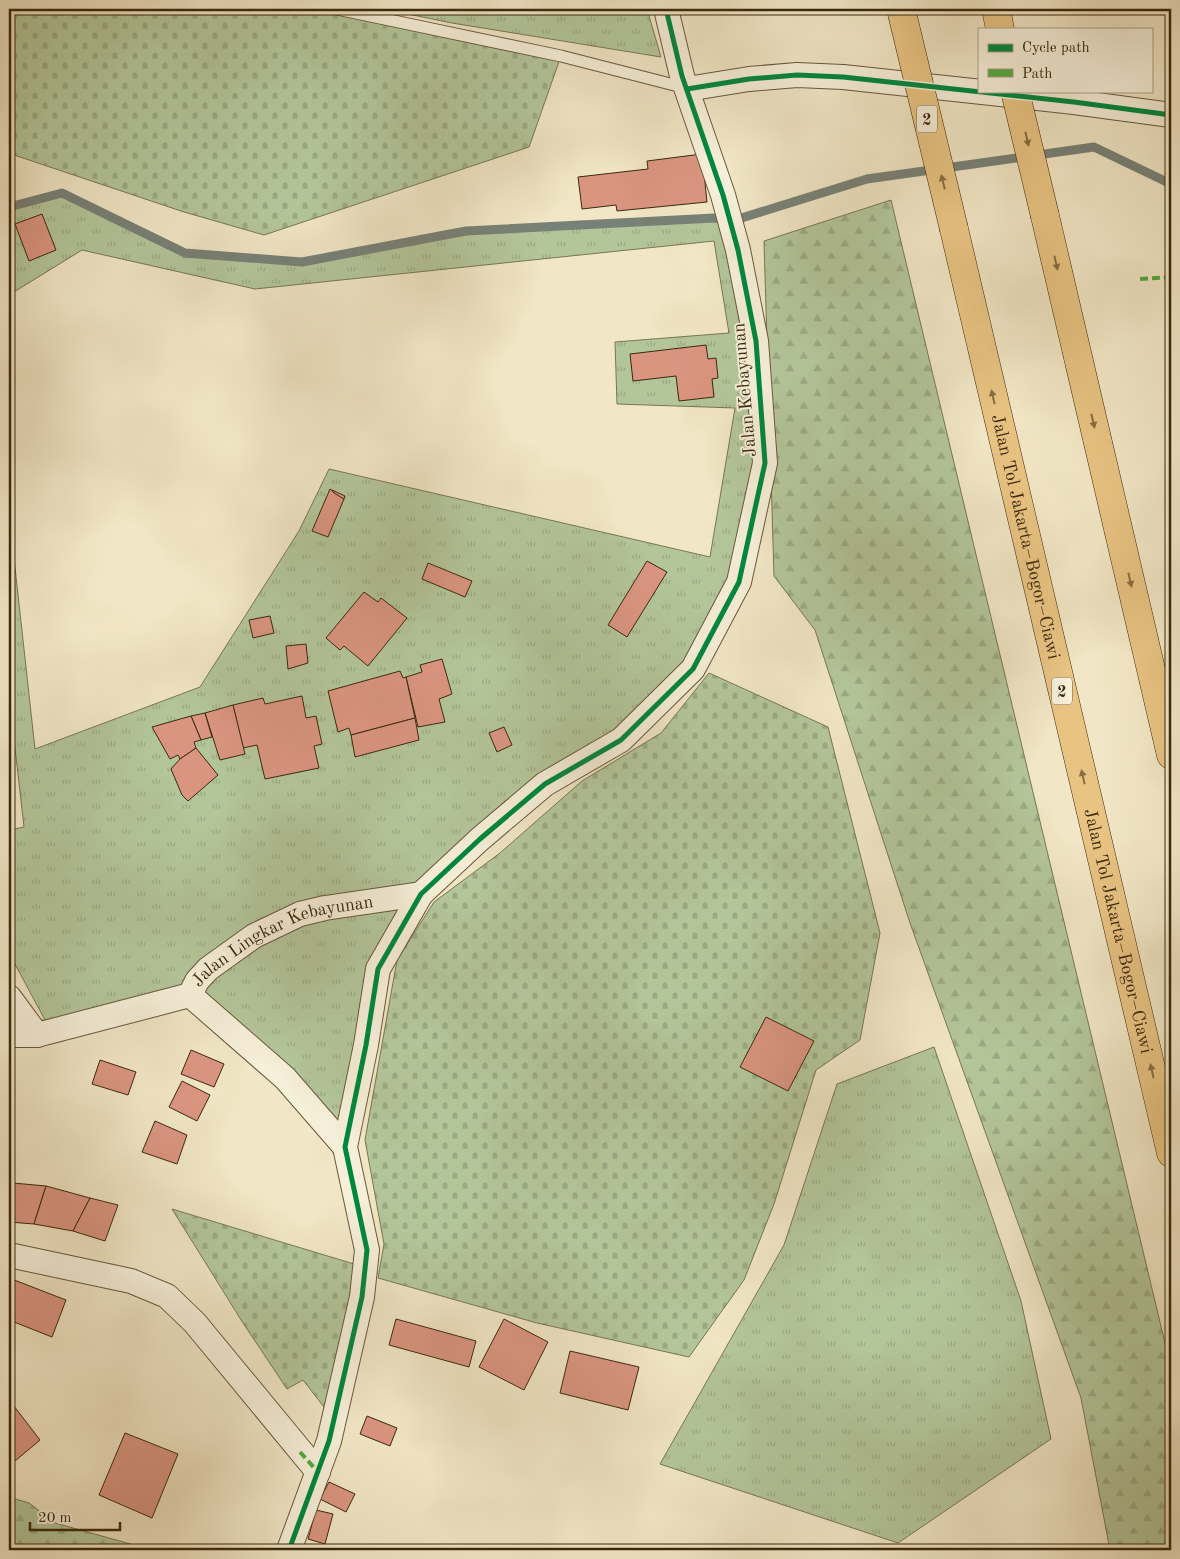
<svg xmlns="http://www.w3.org/2000/svg" width="1180" height="1559" viewBox="0 0 1180 1559" font-family="'Old Standard TT',serif">
  <style>
    .grass { fill: url(#grass-tufts); stroke: #777753 }
    .forest { fill: url(#forest-firs); stroke: #777753 }
    .cemetery { fill: url(#cemetery-stones); stroke: #777753 }
    .lines { fill: none; stroke-linecap: round; stroke-linejoin: round }
    .stream { stroke: #788177; stroke-width: 9 }
    .building { fill: #da9581; stroke: #3b280c }
    .lane-casing { stroke: #68583a; stroke-width: 13 }
    .street-casing { stroke: #68583a; stroke-width: 26 }
    .highway-casing { stroke: #3b280c; stroke-width: 29 }
    .lane { stroke: #f6efd9; stroke-width: 11 }
    .street { stroke: #f6efd9; stroke-width: 24 }
    .highway { stroke: #e8c382; stroke-width: 28 }
    .highway-bridge-casing { stroke: #3b280c; stroke-width: 29; stroke-linecap: butt }
    .highway-bridge { stroke: #e8c382; stroke-width: 28 }
    .quiet { stroke: #55aa41; stroke-width: 4; stroke-dasharray: 8 4; stroke-linecap: butt }
    .cycleway-casing { stroke: #f6efd9; stroke-width: 8 }
    .cycleway { stroke: #00873e; stroke-width: 5 }
    .oneway { fill: #896e41 }
    .labels { text-anchor: middle; stroke-width: 4; stroke-linejoin: round; paint-order: stroke }
    .shield { fill: #f6efd9; stroke: #73644a; stroke-width: 1 }
    .shield-label { font-size: 16px; font-weight: bold; fill: #3b280c }
    .street-label { font-size: 18px; fill: #3b280c; stroke: #f6efd9 }
  </style>
  <defs>
    <pattern id="grass-tufts" width="24" height="20" patternUnits="userSpaceOnUse" patternTransform="scale(1.25)"><rect width="24" height="20" fill="#b3c69a"/><path d="M3 7l-1-3M5 7V3M7 7l1-3M15 17l-1-3M17 17v-4M19 17l1-3" fill="none" stroke="#9baa84"/></pattern>
    <pattern id="forest-firs" width="22" height="20" patternUnits="userSpaceOnUse" patternTransform="scale(1.25)"><rect width="22" height="20" fill="#b3c69a"/><path d="M5 1l3.5 6h-7zM16 11l3.5 6h-7z" fill="#9baa84"/></pattern>
    <pattern id="cemetery-stones" width="16" height="16" patternUnits="userSpaceOnUse" patternTransform="scale(1.25)"><rect width="16" height="16" fill="#b3c69a"/><path d="M2 7V4a2 2 0 0 1 4 0v3zM10 15v-3a2 2 0 0 1 4 0v3z" fill="#9baa84"/></pattern>
  </defs>
  <rect width="100%" height="100%" fill="#f1e6c5"/>
  <filter id="stains"><feTurbulence type="fractalNoise" baseFrequency=".004" numOctaves="4"/><feColorMatrix values="0 0 0 0 .2 0 0 0 0 .09 0 0 0 0 .02 0 0 0 .5 -.17"/></filter>
  <radialGradient id="worn" r=".72"><stop offset=".6" stop-color="#630" stop-opacity="0"/><stop offset="1" stop-color="#630" stop-opacity=".3"/></radialGradient>
  <g class="grass">
    <path d="M383,9H647L661,57L452,23Z"/>
    <path d="M62,193L185,253L302,262L466,231L714,218L735,220L765,463L739,582L693,669L421,894L378,969L345,1147L190,995L9,1035V1021L45,1020L9,953V830L24,827L9,695V513L35,749L200,687L299,531L329,469L710,557L735,408L617,404L615,342L729,333L714,241L255,289L82,250L9,295V207Z"/>
    <path d="M934,1047L1021,1301L1051,1439L898,1543L660,1464L784,1245L837,1084Z"/>
  </g>
  <g class="forest">
    <path d="M891,200L1171,1368V1550H1110L1081,1398L910,923L815,630L774,576L764,241Z"/>
    <path d="M9,1497L29,1503L55,1523L152,1550H9Z"/>
  </g>
  <g class="cemetery">
    <path d="M9,9H337L561,56L529,147L264,235L184,212L14,155L9,158Z"/>
    <path d="M709,673L828,727L880,933L860,1040L816,1070L774,1204L744,1280L689,1357L537,1323L378,1278L384,1244L365,1140L397,960L434,902L500,853L582,781L661,733Z"/>
    <path d="M172,1209L354,1264L348,1322L327,1411L303,1380L287,1389L243,1323Z"/>
  </g>
  <g class="lines">
    <path class="stream" d="M9,207L62,193L185,253L302,262L466,231L714,218L735,220L867,179L1094,147L1171,184"/>
  </g>
  <g class="building">
    <path d="M702,154L707,202L617,211L616,205L582,209L578,177L648,169L647,161Z"/>
    <path d="M42,214L56,250L29,261L15,224Z"/>
    <path d="M706,345L708,359L716,358L718,378L712,379L714,397L679,401L676,376L633,381L630,354Z"/>
    <path d="M330,489L344,499L328,537L312,531Z"/>
    <path d="M332,490L345,496L344,499L334,493Z"/>
    <path d="M647,561L667,572L627,637L608,625Z"/>
    <path d="M428,563L472,581L465,597L422,579Z"/>
    <path d="M364,592L378,602L381,598L407,618L368,666L344,646L340,650L326,638Z"/>
    <path d="M270,616L274,633L253,638L249,620Z"/>
    <path d="M306,644L308,663L288,669L286,646Z"/>
    <path d="M442,659L452,694L439,699L445,722L418,727L406,677L422,672L420,665Z"/>
    <path d="M400,671L403,678L406,677L415,718L351,735L349,728L338,732L328,691Z"/>
    <path d="M302,696L306,718L316,716L322,744L314,746L319,768L265,779L257,745L243,748L233,705L263,698L265,704Z"/>
    <path d="M233,705L245,754L220,760L205,713Z"/>
    <path d="M205,713L212,737L201,740L191,716Z"/>
    <path d="M191,716L201,740L194,742L196,748L180,759L178,755L170,759L152,727Z"/>
    <path d="M415,718L419,740L355,757L351,735Z"/>
    <path d="M504,727L512,745L497,752L489,733Z"/>
    <path d="M196,748L218,775L188,801L182,795L171,769L180,759Z"/>
    <rect x="9" y="765" width="2" height="41"/>
    <path d="M766,1017L814,1041L788,1091L740,1067Z"/>
    <path d="M191,1050L224,1064L214,1087L181,1074Z"/>
    <path d="M100,1060L136,1072L128,1095L92,1084Z"/>
    <path d="M182,1081L210,1095L197,1121L169,1107Z"/>
    <path d="M155,1121L187,1135L177,1164L142,1152Z"/>
    <path d="M13,1183L46,1186L34,1224L9,1222V1199Z"/>
    <path d="M46,1186L90,1198L73,1231L34,1224Z"/>
    <path d="M90,1198L118,1205L105,1241L73,1231Z"/>
    <path d="M9,1278L66,1300L52,1337L9,1320Z"/>
    <path d="M396,1319L476,1341L469,1367L389,1345Z"/>
    <path d="M504,1319L548,1342L524,1390L479,1367Z"/>
    <path d="M570,1351L639,1367L628,1410L560,1393Z"/>
    <path d="M10,1401L40,1440L9,1466V1402Z"/>
    <path d="M367,1416L397,1428L390,1446L360,1434Z"/>
    <path d="M125,1433L178,1454L152,1518L99,1495Z"/>
    <path d="M329,1482L355,1494L346,1512L320,1499Z"/>
    <path d="M316,1510L333,1514L325,1544L308,1539Z"/>
  </g>
  <g class="lines">
    <g class="lane-casing">
      <path id="lane" d="M337,9L561,56L686,88"/>
    </g>
    <g class="street-casing">
      <g id="street">
        <path d="M687,89L749,79L797,75L843,77L1074,102L1171,115"/>
        <path d="M190,995L285,1078L345,1147"/>
        <path d="M9,997L37,1035"/>
        <path id="s1" d="M9,1035H37L190,995L197,981L208,969L254,936L300,914L325,908L421,894"/>
        <path d="M9,1255L131,1281L167,1296L195,1323L318,1472"/>
        <path d="M289,1550L329,1441L362,1297L367,1250L345,1147L366,1045L378,969L421,894L480,839L545,784L621,740L693,669L739,582L765,463L756,341L738,250L723,195L682,76L666,9"/>
      </g>
    </g>
    <g class="highway-casing">
      <g id="highway">
        <path d="M996,9L1000,29"/>
        <path d="M1045,216L1171,755"/>
        <path id="s2" d="M954,229L1171,1153"/>
      </g>
    </g>
    <use href="#lane" class="lane"/>
    <use href="#street" class="street"/>
    <use href="#highway" class="highway"/>
    <g class="highway-bridge-casing">
      <g id="highway-bridge">
        <path d="M901,9L954,229"/>
        <path d="M1015,91L1045,216"/>
      </g>
    </g>
    <use href="#highway-bridge" class="highway-bridge"/>
    <g class="quiet">
      <path d="M1140,279L1171,277"/>
      <path d="M300,1452L318,1472"/>
    </g>
    <g class="cycleway-casing">
      <g id="cycleway">
        <path d="M687,89L749,79L797,75L843,77L1074,102L1171,115"/>
        <path d="M289,1550L329,1441L362,1297L367,1250L345,1147L366,1045L378,969L421,894L480,839L545,784L621,740L693,669L739,582L765,463L756,341L738,250L723,195L682,76L666,9"/>
      </g>
    </g>
    <use href="#cycleway" class="cycleway"/>
  </g>
  <defs><path id="oneway-solid" d="M-6-.8H1V-3.2L6.5 0L1 3.2V.8H-6Z" transform="scale(1.25)"/></defs>
  <g class="oneway">
    <use href="#oneway-solid" transform="translate(1027 139) rotate(77)"/>
    <use href="#oneway-solid" transform="translate(943 182) rotate(-104)"/>
    <use href="#oneway-solid" transform="translate(1056 263) rotate(77)"/>
    <use href="#oneway-solid" transform="translate(993 397) rotate(-103)"/>
    <use href="#oneway-solid" transform="translate(1093 421) rotate(77)"/>
    <use href="#oneway-solid" transform="translate(1130 580) rotate(77)"/>
    <use href="#oneway-solid" transform="translate(1083 777) rotate(-103)"/>
    <use href="#oneway-solid" transform="translate(1152 1071) rotate(-103)"/>
  </g>
  <g class="labels">
    <g class="shield">
      <rect x="917" y="105.5" width="20" height="27" rx="4"/>
      <rect x="1052" y="677.5" width="20" height="27" rx="4"/>
    </g>
    <g class="shield-label">
      <text x="927" y="125">2</text>
      <text x="1062" y="697">2</text>
    </g>
    <g class="street-label">
      <text transform="translate(744 390) rotate(-95)" y="6">Jalan Kebayunan</text>
      <text dy="6" stroke="none"><textPath href="#s2" startOffset="316">Jalan Tol Jakarta–Bogor–Ciawi</textPath></text>
      <text dy="6" stroke="none"><textPath href="#s2" startOffset="721">Jalan Tol Jakarta–Bogor–Ciawi</textPath></text>
      <text dy="6" stroke="none"><textPath href="#s1" startOffset="299">Jalan Lingkar Kebayunan</textPath></text>
    </g>
  </g>
  <rect width="1180" height="1559" fill="none" stroke="#f1e6c5" stroke-width="30"/>
  <rect x="10" y="10" width="1160" height="1539" fill="none" stroke="#3b280c" stroke-width="2.5"/>
  <rect x="15" y="15" width="1150" height="1529" fill="none" stroke="#3b280c"/>
  <rect x="978" y="28" width="175" height="65" fill="#f6efd9" stroke="#ab9f87"/>
  <rect x="988" y="44" width="25" height="8" fill="#00873e" stroke="#ab9f87"/>
  <text x="1022" y="52" font-size="15" fill="#3b280c">Cycle path</text>
  <rect x="988" y="69" width="25" height="8" fill="#55aa41" stroke="#ab9f87"/>
  <text x="1022" y="78" font-size="15" fill="#3b280c">Path</text>
  <path d="M30 1522v8h90v-8" fill="none" stroke="#3b280c" stroke-width="2.5"/>
  <text x="38" y="1522" font-size="15" fill="#3b280c" stroke="#f6efd9" stroke-width="4" paint-order="stroke">20 m</text>
  <rect width="100%" height="100%" filter="url(#stains)"/>
  <rect width="100%" height="100%" fill="url(#worn)"/>
</svg>
